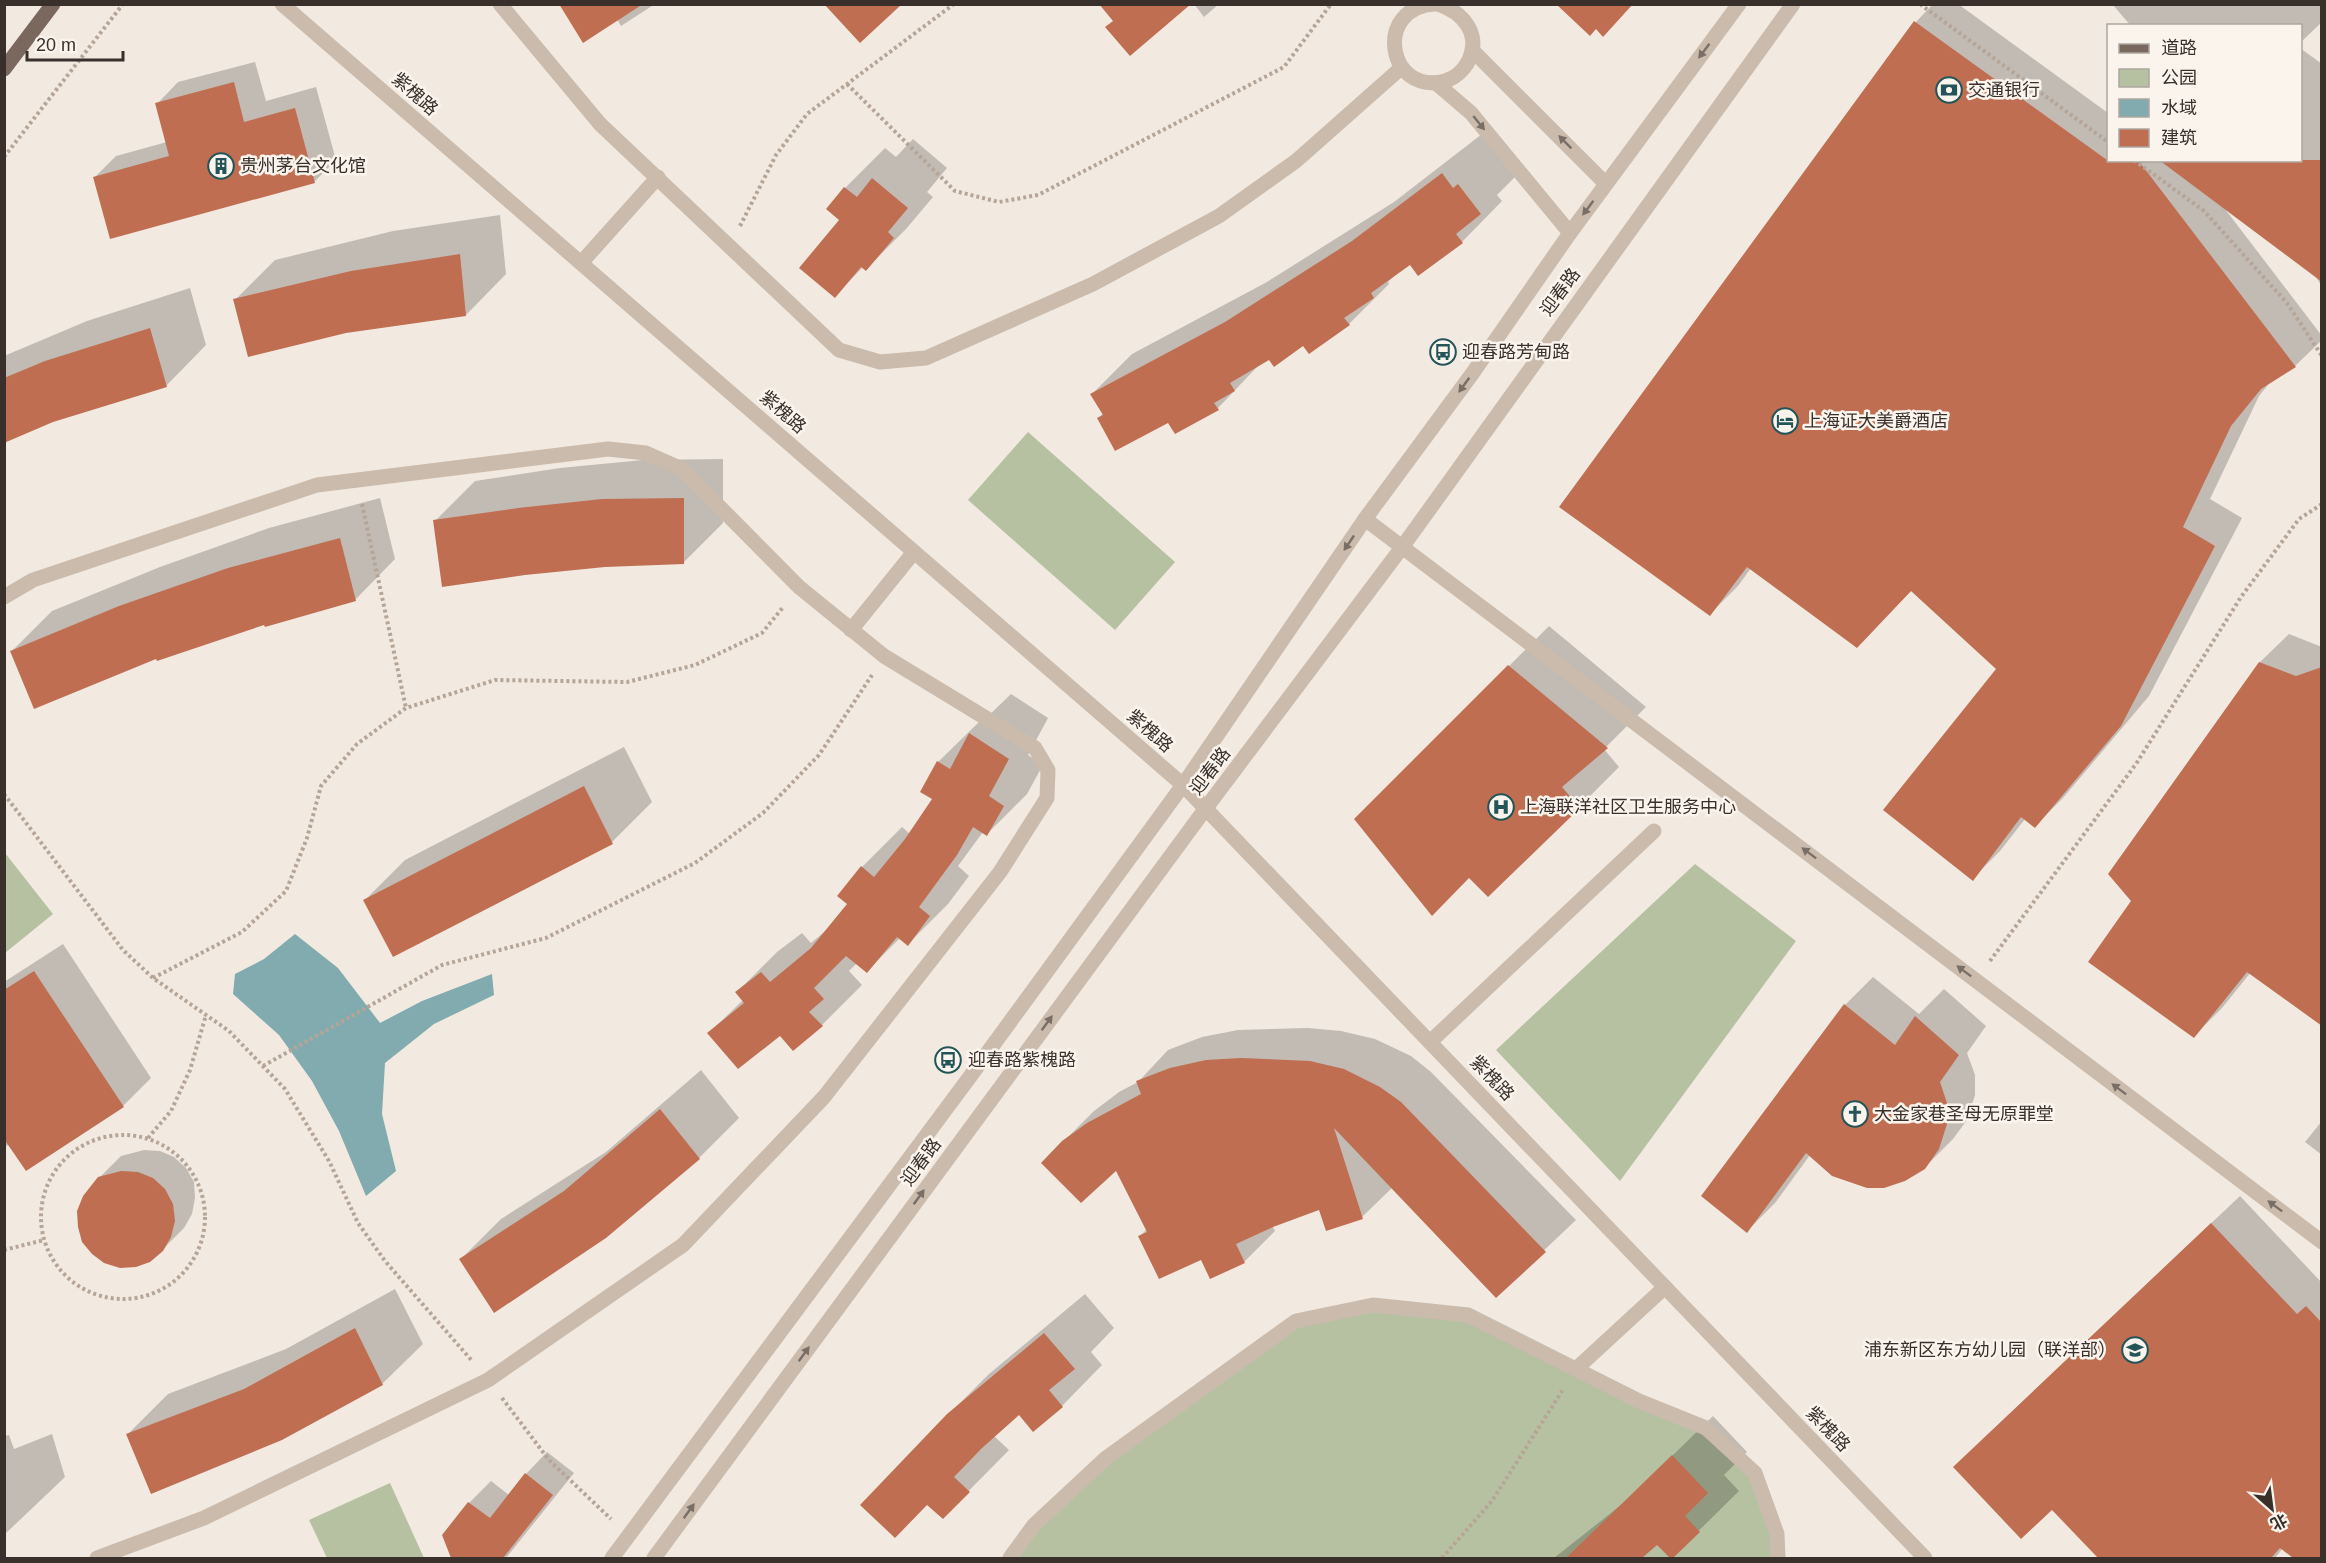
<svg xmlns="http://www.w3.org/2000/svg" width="2326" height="1563" viewBox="0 0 2326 1563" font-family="Helvetica,'Noto Sans SC',sans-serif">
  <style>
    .green { fill: #b6c1a1 }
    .water { fill: #81abae }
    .shadow { fill: #0003 }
    .building { fill: #c06e51 }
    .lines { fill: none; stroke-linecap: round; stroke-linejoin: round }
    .path { stroke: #b6a597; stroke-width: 4; stroke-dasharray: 3 3; stroke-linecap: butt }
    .minor { stroke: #cabbad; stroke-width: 15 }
    .major { stroke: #7a675d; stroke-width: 15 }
    .oneway { fill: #7a6f66 }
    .labels { text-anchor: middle; stroke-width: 5; stroke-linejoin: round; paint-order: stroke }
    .poi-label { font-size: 18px; fill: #39302b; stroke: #faf4ed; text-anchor: start }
    .street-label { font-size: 18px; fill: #39302b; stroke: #faf4ed }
  </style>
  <rect width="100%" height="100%" fill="#f2eae1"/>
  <g class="green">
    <path d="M1028,432L1175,562L1115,630L968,500Z"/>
    <path d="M5,853L53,914L5,953H4Z"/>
    <path d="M1695,864L1796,941L1620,1181L1496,1050Z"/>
    <path d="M1373,1305L1468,1315L1706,1428L1755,1473L1778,1558H1010L1106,1458L1296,1321Z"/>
    <path d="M390,1483L424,1558H327L309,1520Z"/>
  </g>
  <path class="water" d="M295,934L338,968L380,1023L422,1001L492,974L494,995L434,1024L385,1063L382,1114L396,1171L366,1196L339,1131L312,1081L279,1035L233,994L235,974L264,959Z"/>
  <g class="shadow">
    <path d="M561,4H655L621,26L617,19Z"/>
    <path d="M1194,4H1219L1204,17Z"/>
    <path d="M1933,4H1958L2108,113V160H2300V48L2322,64V287L2315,275L2225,209L2322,336V340L2295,366L2271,381L2259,396L2210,499L2242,518L2149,696L2063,798L2035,826L2025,819L2000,851L1972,879L1998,669L1912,590L1857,646L1751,568L1738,586L1710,614L1561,507L1916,22Z"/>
    <path d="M2109,4H2322V22L2300,43V26H2131L2113,5Z"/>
    <path d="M255,62L266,101L316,87L336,160L314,182L95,177L116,156L167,142L157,104L178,82Z"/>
    <path d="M1482,134L1520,172L1497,195L1502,201L1462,242L1418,274L1410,263L1397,273L1388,282L1389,284L1349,324L1270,358L1257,367L1218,408L1169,421L1098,418L1104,413L1092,394L1132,354L1267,282L1394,202Z"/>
    <path d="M913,139L947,168L927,192L933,197L906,229L866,269L863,267L835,296L841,220L828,209L845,188L885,148L896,157Z"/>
    <path d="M500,215L506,274L466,315L235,300L275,260L393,231Z"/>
    <path d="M190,288L206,345L166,386L52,421L4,441V356L87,321Z"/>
    <path d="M723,459V523L683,563L435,521L475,481L560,468L643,460Z"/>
    <path d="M380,498L395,559L355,600L265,623L12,651L52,611L160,567L269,528Z"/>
    <path d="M1549,626L1646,707L1604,749L1619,767L1579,807L1470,876L1356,820Z"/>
    <path d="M2289,634L2322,647V1024L2251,972L2222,1008L2194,1036L2133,901L2110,874L2260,662Z"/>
    <path d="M1011,694L1048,718L1028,755L1043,765L1027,794L987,834L983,832L958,866L969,876L948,904L908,944L900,938L867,971L857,963L849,971L862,985L822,1025L780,1034L709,1033L743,1000L737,992L777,952L802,933L811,943L830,927L849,904L862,867L902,827L910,834L934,799L938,762L979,722L981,723Z"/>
    <path d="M624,747L652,802L612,842L394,955L365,900L405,860Z"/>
    <path d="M63,944L151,1078L123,1106L9,1144L4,1148V982Z"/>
    <path d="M1873,977L1919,1014L1944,989L1986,1026L1967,1053L1975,1075V1095L1967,1120L1953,1139L1924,1168L1810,1155L1775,1203L1747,1231L1703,1196L1845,1005Z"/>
    <path d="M1308,1028L1341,1031L1375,1039L1411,1056L1431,1072L1576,1220L1497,1295L1393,1187L1362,1217L1327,1229L1320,1208L1272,1225L1275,1231L1244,1262L1202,1258L1140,1236L1147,1229L1116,1169L1063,1142L1094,1111L1119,1092L1138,1082L1168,1050L1202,1037L1238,1030Z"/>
    <path d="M701,1070L739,1118L699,1158L460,1260L501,1219L606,1152Z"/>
    <path d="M2322,1121V1155L2305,1142Z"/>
    <path d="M144,1150L160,1151L174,1157L186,1168L194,1182L195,1198L192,1214L184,1228L162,1250L99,1178L121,1156Z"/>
    <path d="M2240,1196L2322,1283V1556L2319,1558H2295L2283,1548L2275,1558H2100L1983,1439Z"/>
    <path d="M395,1289L423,1344L382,1384L128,1434L168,1394L286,1349Z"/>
    <path d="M1085,1294L1114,1328L1091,1352L1102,1365L1062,1406L1033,1430L1019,1413L994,1436L1009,1450L943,1517L948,1415L989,1374Z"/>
    <path d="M1713,1416L1747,1452L1724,1475L1739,1491L1671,1558L1657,1543L1640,1558H1554L1626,1501Z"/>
    <path d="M52,1434L65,1477L4,1535V1436L9,1435L14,1449Z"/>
    <path d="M547,1452L574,1473L506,1558H452L444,1535L470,1502L491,1481L509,1495L526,1474Z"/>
  </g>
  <g class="building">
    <path d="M559,4H643L583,43Z"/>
    <path d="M824,4H902L860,43Z"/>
    <path d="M1099,4H1191L1130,56L1105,27L1113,21Z"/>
    <path d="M1556,4H1633L1603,37L1596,29L1590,36Z"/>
    <path d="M1914,21L2107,160H2138L2296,367L2261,389L2231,426L2183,527L2215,546L2121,726L2035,828L2021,817L1973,881L1883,810L1996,669L1911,591L1857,648L1747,567L1710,616L1559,507Z"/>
    <path d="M234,82L244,122L295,108L315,183L110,239L93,177L169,156L155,103Z"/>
    <path d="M2159,160H2322V282Z"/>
    <path d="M1442,173L1453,188L1458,184L1481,214L1456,234L1463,243L1418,276L1410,265L1371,293L1374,298L1344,318L1350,325L1309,354L1303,346L1274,367L1269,360L1230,383L1235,391L1214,403L1219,410L1175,434L1168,423L1115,451L1097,418L1103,415L1090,394L1225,322L1352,241Z"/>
    <path d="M872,178L908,208L888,232L894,238L866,271L861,267L835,298L799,268L839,220L826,209L844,187L857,197Z"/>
    <path d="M460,254L466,316L346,333L248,357L233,299L351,271Z"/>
    <path d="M150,328L167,387L53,422L4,443V378L45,361Z"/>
    <path d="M684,498V564L605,567L525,575L442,587L433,520L518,508L602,499Z"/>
    <path d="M340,538L356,601L265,627L264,625L157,661L156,659L34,709L10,651L119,606L228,568Z"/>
    <path d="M2259,662L2296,676L2322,667V1026L2247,972L2194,1038L2088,962L2131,901L2108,874Z"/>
    <path d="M1508,665L1608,748L1562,787L1580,808L1488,897L1469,878L1432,916L1354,819Z"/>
    <path d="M969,733L1009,759L989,796L1004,806L987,836L973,827L957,855L919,907L930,916L908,946L897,937L867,973L846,956L814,988L824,999L809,1012L823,1026L793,1051L780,1036L738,1069L707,1033L744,1003L735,992L761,972L770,982L811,948L847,904L837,896L861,866L874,877L905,839L932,799L920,792L937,761L950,769Z"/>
    <path d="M584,786L613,844L393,957L363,900Z"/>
    <path d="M34,971L124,1107L26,1171L4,1139V990Z"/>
    <path d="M1844,1004L1895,1045L1915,1016L1959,1055L1940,1082L1947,1103V1124L1939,1149L1925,1169L1905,1181L1884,1188H1867L1832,1176L1806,1153L1747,1233L1701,1196Z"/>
    <path d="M1241,1058L1310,1061L1344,1069L1380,1087L1401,1102L1546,1252L1496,1298L1334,1128L1363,1219L1326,1231L1319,1210L1273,1227L1236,1244L1245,1263L1210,1279L1201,1260L1159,1279L1138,1236L1147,1232L1116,1171L1081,1203L1041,1163L1062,1141L1087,1123L1141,1094L1136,1081L1170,1068L1206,1060Z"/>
    <path d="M660,1109L700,1159L606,1238L494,1313L459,1259L564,1191Z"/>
    <path d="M121,1171L138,1172L153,1178L165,1189L173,1204L175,1221L171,1237L163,1251L150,1262L136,1267L120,1268L104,1263L92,1254L82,1242L78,1227L77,1211L83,1196L98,1177Z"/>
    <path d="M2211,1223L2297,1314L2306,1306L2322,1323V1558H2293L2280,1548L2271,1558H2098L2052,1510L2021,1539L1953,1467Z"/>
    <path d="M355,1328L383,1385L282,1440L151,1494L126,1434L244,1389Z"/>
    <path d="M1044,1333L1075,1369L1049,1390L1063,1407L1033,1432L1019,1415L982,1448L954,1477L970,1492L943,1519L927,1505L895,1538L860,1505L947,1414Z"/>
    <path d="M1672,1455L1708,1493L1685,1516L1700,1532L1673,1558H1670L1657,1545L1642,1558H1566Z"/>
    <path d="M525,1473L553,1495L503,1558H451L442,1535L468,1502L490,1518Z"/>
  </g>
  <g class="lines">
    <g class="path">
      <path d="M1920,4L2108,142"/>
      <path d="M847,84L955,191L999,202L1038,195L1284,67L1331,4"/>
      <path d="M4,157L123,4"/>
      <path d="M2134,160L2204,211L2287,303L2322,356"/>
      <path d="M740,226L776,155L807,114L954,4"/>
      <path d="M362,504L406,708"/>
      <path d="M4,794L123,950L153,978L229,1031L285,1089L329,1161L358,1223L385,1261L473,1362"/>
      <path d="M1990,961L2136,764L2241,597L2299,519L2322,504"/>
      <path d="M153,978L242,932L286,891L307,838L321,786L357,744L406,708L495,680L627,682L695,665L762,633L784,606"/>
      <path d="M263,1066L442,965L546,938L695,863L763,813L819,755L872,675"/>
      <circle cx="123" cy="1217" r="82"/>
      <path d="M148,1138L171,1111L190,1070L206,1015"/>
      <path d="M4,1250L44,1240"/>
      <path d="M502,1398L549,1460L611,1519"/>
      <path d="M1442,1558L1492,1501L1564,1388"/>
    </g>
    <g class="minor">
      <path d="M282,4L1183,785L1925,1558"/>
      <path d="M500,4L600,124L839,350L880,362L926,358L1093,284L1219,216L1296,161L1401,68"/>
      <path d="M1435,4C1373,7 1387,96 1445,81C1455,78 1464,70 1469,60C1481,34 1463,12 1438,4"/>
      <path d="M1472,50L1606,184"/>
      <path d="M1436,83L1471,113L1570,233"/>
      <path d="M581,263L658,177"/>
      <path d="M1365,519L2322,1242"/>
      <path d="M4,597L33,580L317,485L608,449L646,453L682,469L799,587L884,656L1035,748L1048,770L1047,798L1000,872L824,1097L683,1245L488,1380L204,1518L97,1558"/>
      <path d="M851,630L914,552"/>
      <path d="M1430,1042L1654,831"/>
      <path d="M1576,1369L1665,1287"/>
      <path d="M612,1558L969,1078L1183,785L1365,519L1472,374L1570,233L1739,4"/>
      <path d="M654,1558L1206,808L1403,546L1793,4"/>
      <path d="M1010,1558L1034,1525L1106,1458L1296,1321L1373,1305L1468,1315L1639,1401L1706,1428L1755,1473L1777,1534L1778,1558"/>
    </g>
    <path class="major" d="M4,69L53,4"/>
  </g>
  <defs><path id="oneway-solid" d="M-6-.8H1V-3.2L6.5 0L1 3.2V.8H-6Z" transform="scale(1.5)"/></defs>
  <g class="oneway">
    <use href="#oneway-solid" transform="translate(1704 51) rotate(127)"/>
    <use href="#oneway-solid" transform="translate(1479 123) rotate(51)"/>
    <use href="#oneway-solid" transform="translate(1565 142) rotate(-135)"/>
    <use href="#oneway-solid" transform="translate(1588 208) rotate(127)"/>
    <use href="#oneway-solid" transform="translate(1464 385) rotate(126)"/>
    <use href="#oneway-solid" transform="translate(1349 543) rotate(124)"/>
    <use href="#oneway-solid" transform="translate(1809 853) rotate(-143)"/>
    <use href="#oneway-solid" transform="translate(1964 971) rotate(-143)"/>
    <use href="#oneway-solid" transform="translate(1047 1023) rotate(-54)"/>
    <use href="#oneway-solid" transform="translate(2119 1089) rotate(-143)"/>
    <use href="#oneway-solid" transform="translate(919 1197) rotate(-54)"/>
    <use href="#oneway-solid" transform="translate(2275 1206) rotate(-143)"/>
    <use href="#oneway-solid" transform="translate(804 1354) rotate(-54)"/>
    <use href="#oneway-solid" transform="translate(689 1511) rotate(-54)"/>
  </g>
  <defs>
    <g id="bank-ring" transform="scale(1.35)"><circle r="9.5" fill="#faf4ed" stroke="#225458" stroke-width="1.5"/><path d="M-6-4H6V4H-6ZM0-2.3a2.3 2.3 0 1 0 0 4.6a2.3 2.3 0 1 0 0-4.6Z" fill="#225458"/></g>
    <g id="building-ring" transform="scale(1.35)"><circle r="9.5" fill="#faf4ed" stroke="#225458" stroke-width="1.5"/><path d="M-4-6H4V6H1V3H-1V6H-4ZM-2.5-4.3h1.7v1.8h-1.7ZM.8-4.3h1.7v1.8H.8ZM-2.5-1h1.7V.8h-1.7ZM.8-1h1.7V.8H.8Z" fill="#225458"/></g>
    <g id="bus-ring" transform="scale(1.35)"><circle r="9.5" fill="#faf4ed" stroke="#225458" stroke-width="1.5"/><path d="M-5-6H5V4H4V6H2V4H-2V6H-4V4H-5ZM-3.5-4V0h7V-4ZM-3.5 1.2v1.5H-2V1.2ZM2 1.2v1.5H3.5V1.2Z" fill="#225458"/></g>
    <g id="hotel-ring" transform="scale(1.35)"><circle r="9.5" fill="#faf4ed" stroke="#225458" stroke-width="1.5"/><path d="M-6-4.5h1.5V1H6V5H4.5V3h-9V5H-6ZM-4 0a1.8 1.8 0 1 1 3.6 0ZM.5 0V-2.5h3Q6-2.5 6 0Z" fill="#225458"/></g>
    <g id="hospital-ring" transform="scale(1.35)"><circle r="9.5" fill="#faf4ed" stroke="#225458" stroke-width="1.5"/><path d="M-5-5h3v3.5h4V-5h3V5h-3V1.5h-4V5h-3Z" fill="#225458"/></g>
    <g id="church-ring" transform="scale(1.35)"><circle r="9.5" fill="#faf4ed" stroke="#225458" stroke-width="1.5"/><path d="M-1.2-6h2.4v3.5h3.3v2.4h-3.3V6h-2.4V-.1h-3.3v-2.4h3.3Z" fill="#225458"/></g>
    <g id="school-ring" transform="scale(1.35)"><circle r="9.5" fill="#faf4ed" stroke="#225458" stroke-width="1.5"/><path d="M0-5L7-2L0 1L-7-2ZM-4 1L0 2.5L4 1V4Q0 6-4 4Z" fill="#225458"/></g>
  </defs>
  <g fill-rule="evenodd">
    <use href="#bank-ring" x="1949" y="90"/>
    <use href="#building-ring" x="221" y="166"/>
    <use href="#bus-ring" x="1443" y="352"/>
    <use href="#hotel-ring" x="1785" y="421"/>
    <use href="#hospital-ring" x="1501" y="807"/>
    <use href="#bus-ring" x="948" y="1060"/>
    <use href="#church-ring" x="1855" y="1114"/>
    <use href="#school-ring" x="2135" y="1350"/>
  </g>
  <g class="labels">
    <g class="poi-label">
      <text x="1968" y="96">交通银行</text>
      <text x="240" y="172">贵州茅台文化馆</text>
      <text x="1462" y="358">迎春路芳甸路</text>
      <text x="1804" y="427">上海证大美爵酒店</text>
      <text x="1520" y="813">上海联洋社区卫生服务中心</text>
      <text x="968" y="1066">迎春路紫槐路</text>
      <text x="1874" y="1120">大金家巷圣母无原罪堂</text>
      <text x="2116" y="1356" text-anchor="end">浦东新区东方幼儿园（联洋部）</text>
    </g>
    <g class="street-label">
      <text transform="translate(415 94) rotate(41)" y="6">紫槐路</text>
      <text transform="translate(1560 292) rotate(-54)" y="6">迎春路</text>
      <text transform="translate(783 412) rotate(41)" y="6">紫槐路</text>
      <text transform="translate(1150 731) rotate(41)" y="6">紫槐路</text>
      <text transform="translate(1210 771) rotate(-53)" y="6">迎春路</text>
      <text transform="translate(1492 1078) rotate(46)" y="6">紫槐路</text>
      <text transform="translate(921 1162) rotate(-54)" y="6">迎春路</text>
      <text transform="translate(1828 1429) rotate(46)" y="6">紫槐路</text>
    </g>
  </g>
  <rect width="2326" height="1563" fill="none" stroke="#39302b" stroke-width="12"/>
  <rect x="2107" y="24" width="195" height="138" fill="#faf4ed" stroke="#ada69f" stroke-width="1.5"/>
  <rect x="2119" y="44" width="30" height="9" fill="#7a675d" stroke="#ada69f" stroke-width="1.5"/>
  <text x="2161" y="54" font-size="18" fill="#39302b">道路</text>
  <rect x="2119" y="69" width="30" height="18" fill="#b6c1a1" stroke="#ada69f" stroke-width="1.5"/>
  <text x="2161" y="84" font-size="18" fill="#39302b">公园</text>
  <rect x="2119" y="99" width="30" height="18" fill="#81abae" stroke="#ada69f" stroke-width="1.5"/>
  <text x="2161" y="114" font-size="18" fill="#39302b">水域</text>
  <rect x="2119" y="129" width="30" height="18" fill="#c06e51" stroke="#ada69f" stroke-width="1.5"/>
  <text x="2161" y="144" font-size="18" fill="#39302b">建筑</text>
  <g transform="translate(2272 1509) rotate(152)" stroke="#faf4ed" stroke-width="4.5" paint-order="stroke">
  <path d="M0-4.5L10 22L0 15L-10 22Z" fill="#39302b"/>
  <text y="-9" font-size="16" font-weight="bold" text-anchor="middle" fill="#39302b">北</text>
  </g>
  <path d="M27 51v9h96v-9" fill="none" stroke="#39302b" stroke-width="3"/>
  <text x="36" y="51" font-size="18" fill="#39302b" stroke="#faf4ed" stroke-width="4.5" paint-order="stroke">20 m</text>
</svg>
